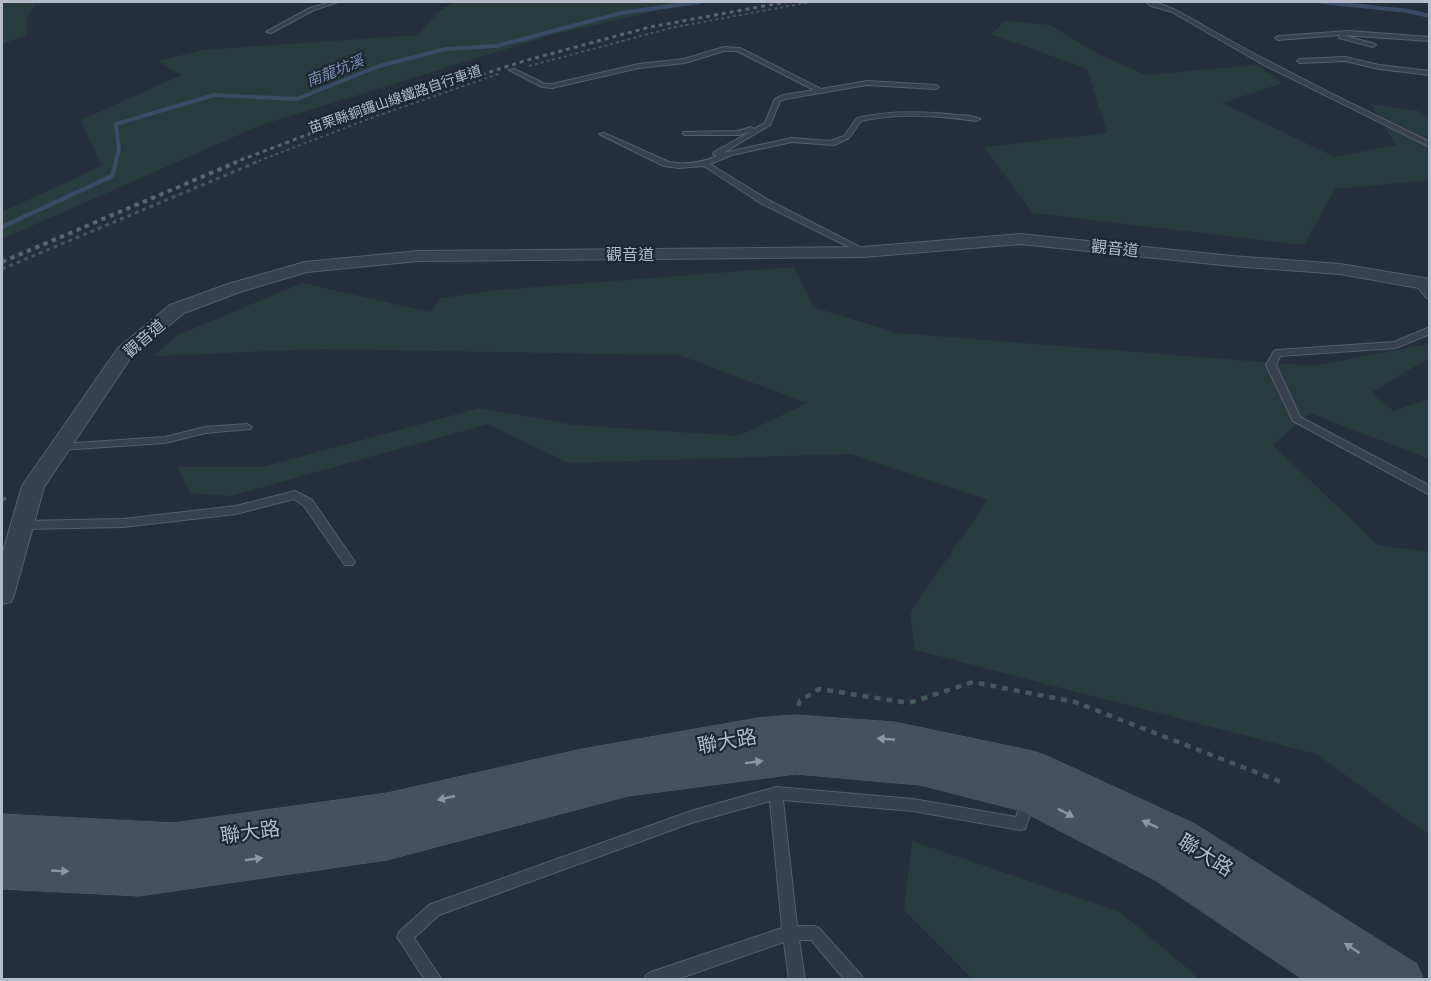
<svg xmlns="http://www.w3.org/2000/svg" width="1431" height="981" viewBox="0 0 1431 981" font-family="Montserrat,'Noto Sans TC',sans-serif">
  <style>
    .green { fill: #263c3f }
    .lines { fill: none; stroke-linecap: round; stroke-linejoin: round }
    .stream-far1 { stroke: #394c67; stroke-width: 4 }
    .stream { stroke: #394c67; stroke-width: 4.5 }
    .lane-casing { stroke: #565f6c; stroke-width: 2 }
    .street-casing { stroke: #565f6c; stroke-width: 2 }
    .secondary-casing { stroke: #565f6c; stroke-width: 1 }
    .path-far3 { stroke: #44595c; stroke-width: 2; stroke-dasharray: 3 3; stroke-linecap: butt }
    .path-far2 { stroke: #44595c; stroke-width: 3; stroke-dasharray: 4 4; stroke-linecap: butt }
    .path-far1 { stroke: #44595c; stroke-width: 4; stroke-dasharray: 4.5 4.5; stroke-linecap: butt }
    .path { stroke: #44595c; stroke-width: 4.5; stroke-dasharray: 6 6; stroke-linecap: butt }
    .lane { fill: #38414e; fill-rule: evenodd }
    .street { fill: #38414e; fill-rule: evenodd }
    .secondary { fill: #465061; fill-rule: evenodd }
    .rail-far1 { stroke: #5a6575; stroke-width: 3; stroke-dasharray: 4 4; stroke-linecap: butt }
    .rail { stroke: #5a6575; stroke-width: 4; stroke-dasharray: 4.5 4.5; stroke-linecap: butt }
    .oneway { fill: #8e96a5 }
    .labels { text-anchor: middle; stroke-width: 4.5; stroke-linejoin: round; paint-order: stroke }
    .far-street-label { font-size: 14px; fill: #b4bcc9; stroke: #1d2633 }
    .far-water-label { font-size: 15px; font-style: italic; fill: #7c92b1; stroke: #1d2633 }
    .street-label { font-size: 16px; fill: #b4bcc9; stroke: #1d2633 }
    .near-street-label { font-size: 20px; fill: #b4bcc9; stroke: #1d2633 }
  </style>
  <rect width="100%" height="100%" fill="#242f3e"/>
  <g class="green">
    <path d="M2,2H47L35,5L27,17V35L2,44Z"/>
    <path d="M454,2H695L552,35L261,125L2,239V212L101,166L81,120L181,75L157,61L202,50L418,35L437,13Z"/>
    <path d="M1005,21L1050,25L1102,56L1146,75L1257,65L1282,83L1223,103L1335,157L1396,145L1371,104L1419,111L1429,118V180L1335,189L1304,245L1033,213L984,147L1107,133L1087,69L991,34Z"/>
    <path d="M794,267L813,307L897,333L1312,366L1429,344V358L1372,392L1393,411L1429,399V459L1310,413L1273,445L1378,545L1429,552V835L1316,754L915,650L910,612L988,500L851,454L568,463L488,424L231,496L190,493L178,467H262L480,408L573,425L739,436L807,403L679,355L318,349L153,356L178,335L302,283L430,312L441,298L499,290Z"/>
    <path d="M912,841L1120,912L1200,979H972L904,910Z"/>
  </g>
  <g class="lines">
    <g class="stream-far1">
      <path d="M1322,2L1408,11L1430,16"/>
      <path d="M115,163L119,150L116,124L214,95L297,99L379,66L446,49L496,46L621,13L699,2"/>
    </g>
    <path class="stream" d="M2,227L112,176L116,162"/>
    <g class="lane-casing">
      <g id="lane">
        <path d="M331,2H338L314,10L271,33L266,32L310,8Z"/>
        <path d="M1146,2C1162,0 1190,18 1204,26C1278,68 1354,105 1430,142V147L1262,64L1172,12L1151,6Z"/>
        <path d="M1349,31L1430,37V41L1342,35L1375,44L1376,45L1373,47L1339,38L1340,35L1278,40L1275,38L1278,36Z"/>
        <path d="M724,47L740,48L821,89L867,81L936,85L939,87L936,89L867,85L785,99L780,101L770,125L723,153L792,138L830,141L844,136L857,118C890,110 923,111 957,115C965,115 974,116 980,119L977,121C938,116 900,112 861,121L849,138L834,145L792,142L732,155L710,164L768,200L866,250L867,252L863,254L762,204L704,166L679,168L664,166L599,134L604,133L669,162C686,165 701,163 717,156L713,154L714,152L750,132L739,135H685L683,134V132L738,131L751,127L754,129L765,123L775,99L783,95L814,90L737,51H724L685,63L639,68L552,88L542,87L509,70L514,69L545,84H552L639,64L684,59Z"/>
        <path d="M1345,57L1379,65L1430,71V75L1379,69L1345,61L1300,63L1297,61L1300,59Z"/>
        <path d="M1418,280L1421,281L1430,290V298H1427L1414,283Z"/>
        <path d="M1430,327V334L1396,348L1280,356L1276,365L1300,417L1430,486V495L1293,421L1266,365L1274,351L1277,350L1394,342Z"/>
        <path d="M247,424L252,427L250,429L205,433L165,443L60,450L55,447L60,444L165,437L205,427Z"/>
        <path d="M295,491L312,500L353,559L355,562L353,565H345L304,506L294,499L236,514L123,527L22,529L18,528L17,525L18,522L22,521L123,519L236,506Z"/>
        <path d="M776,787L913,799L1016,817L1024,794L1029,792L1034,794L1036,798L1025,829L1020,830L913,811L783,800L797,926H814L819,928L861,975L863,980H845L811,940H799L805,980H789L784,942L675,980H644L646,975L651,972L782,928L770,801L691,823L439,915L414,938L442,980H425L397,937L399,932L429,905L434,903L691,811Z"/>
      </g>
    </g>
    <g class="street-casing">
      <path id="street" d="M1020,234L1232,256L1340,264L1430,279V290L1340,274L1232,266L1020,244L863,257L418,261L307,272L240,292L184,313L132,356L44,487L14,595L11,602L2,604V555L22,486L118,348L170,305L228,284L305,262L418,251L863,247Z"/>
    </g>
    <g class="secondary-casing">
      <path id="secondary" d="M795,715L894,722L1033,751L1047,756L1195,824L1417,964L1424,980H1304L1155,880L1022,811L920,785L796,774L628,796L387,860L139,896L2,889V814L173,823L387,793L582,749L758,718Z"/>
    </g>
    <g class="path-far3">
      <path d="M529,66L675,27L811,2"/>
      <path d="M253,163L374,117L501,73"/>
    </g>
    <path class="path-far2" d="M2,269L257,162"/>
    <path class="path-far1" d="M2,500L10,496"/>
    <path class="path" d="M798,706L800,701L819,689L909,703L973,682L1075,702L1281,782"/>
    <use href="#lane" class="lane"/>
    <use href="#street" class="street"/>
    <use href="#secondary" class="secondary"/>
    <path class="rail-far1" d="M233,163L372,110L524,61L650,27L786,2"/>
    <path class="rail" d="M2,262L237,162"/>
  </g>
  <defs><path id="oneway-solid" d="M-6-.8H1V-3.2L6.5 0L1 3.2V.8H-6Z" transform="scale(1.5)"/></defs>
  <g class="oneway">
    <use href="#oneway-solid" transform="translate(886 739) rotate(-175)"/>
    <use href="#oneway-solid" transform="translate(754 762) rotate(-7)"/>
    <use href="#oneway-solid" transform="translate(446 798) rotate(167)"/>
    <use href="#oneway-solid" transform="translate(1066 813) rotate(27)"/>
    <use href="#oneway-solid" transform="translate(1150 824) rotate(-155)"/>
    <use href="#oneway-solid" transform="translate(254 859) rotate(-8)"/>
    <use href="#oneway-solid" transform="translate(60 871) rotate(3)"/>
    <use href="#oneway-solid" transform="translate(1352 948) rotate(-147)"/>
  </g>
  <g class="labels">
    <g class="far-street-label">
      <text transform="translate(395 99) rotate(-19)" y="5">苗栗縣銅鑼山線鐵路自行車道</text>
    </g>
    <g class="far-water-label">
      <text transform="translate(335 71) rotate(-22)" y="5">南龍坑溪</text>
    </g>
    <g class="street-label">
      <text transform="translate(1115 248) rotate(6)" y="6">觀音道</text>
      <text x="630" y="260">觀音道</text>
      <text transform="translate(144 338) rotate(-41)" y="6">觀音道</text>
    </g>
    <g class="near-street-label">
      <text transform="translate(727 741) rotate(-10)" y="7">聯大路</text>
      <text transform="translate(250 832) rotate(-8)" y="7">聯大路</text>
      <text transform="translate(1206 855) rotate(32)" y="7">聯大路</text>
    </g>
  </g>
  <rect width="1431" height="981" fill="none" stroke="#b4bcc9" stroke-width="6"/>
</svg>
